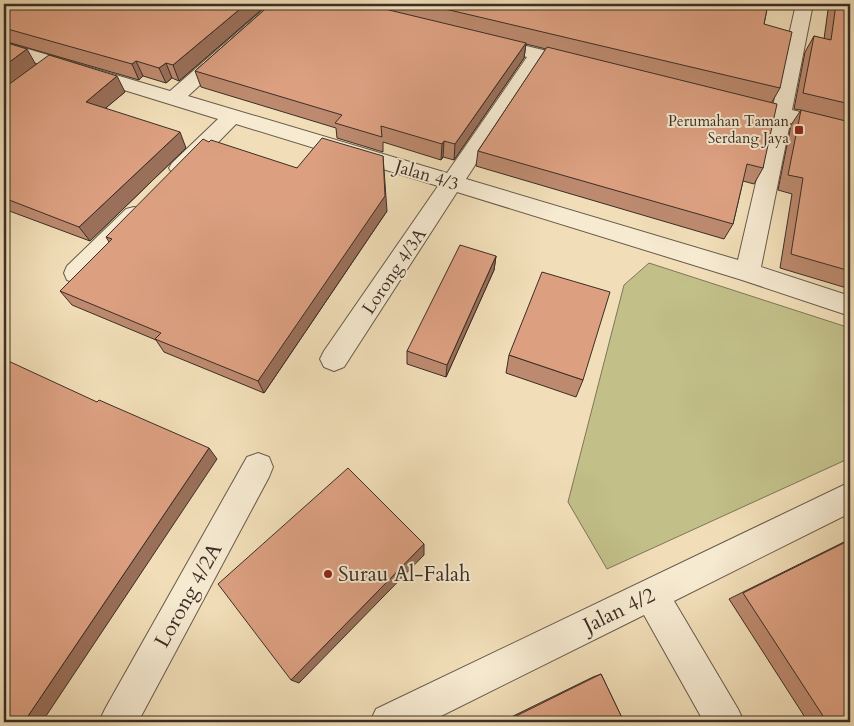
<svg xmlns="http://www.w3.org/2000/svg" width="854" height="726" viewBox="0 0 854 726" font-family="Cardo,serif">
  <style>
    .green { fill: #c2bf89; stroke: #7e7658 }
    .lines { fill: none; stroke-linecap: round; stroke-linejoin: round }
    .minor-casing { stroke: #685a4a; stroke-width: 2 }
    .minor { fill: #f6ead1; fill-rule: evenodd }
    .wall { fill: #bd8a6f; stroke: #3b2e26 }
    .shaded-wall { fill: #9a705a; stroke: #3b2e26 }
    .building { fill: #dca081; stroke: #3b2e26 }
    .poi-dot { fill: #8f2418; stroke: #f6ead1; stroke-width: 2 }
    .labels { text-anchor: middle; stroke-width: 4; stroke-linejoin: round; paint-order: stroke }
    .far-poi-label { font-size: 15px; fill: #3b2e26; stroke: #f6ead1; text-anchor: end }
    .street-label { font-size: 18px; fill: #3b2e26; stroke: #f6ead1 }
    .near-poi-label { font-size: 21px; fill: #3b2e26; stroke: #f6ead1; text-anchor: start }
    .near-street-label { font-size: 21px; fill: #3b2e26; stroke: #f6ead1 }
  </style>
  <rect width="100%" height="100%" fill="#f1deb8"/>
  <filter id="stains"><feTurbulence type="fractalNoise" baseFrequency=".004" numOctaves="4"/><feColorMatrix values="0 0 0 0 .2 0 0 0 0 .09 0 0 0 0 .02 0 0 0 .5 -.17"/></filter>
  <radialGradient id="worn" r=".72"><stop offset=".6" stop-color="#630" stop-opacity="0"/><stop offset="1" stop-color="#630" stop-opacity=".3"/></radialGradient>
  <path class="green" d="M649,263L850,328V458L607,569L568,502L624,285Z"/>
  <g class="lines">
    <g class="minor-casing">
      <g id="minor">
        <path d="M270,4H289L188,96L447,173L527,57L484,46L481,42L484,38L490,37L584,60L586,64L584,68L577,70L543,61L466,179L738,260L771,118L733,108L730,104L733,100L740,98L773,106L796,4H813L792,110L850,124V138L790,123L761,267L850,296V316L742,280L457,192L344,367L334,371L324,367L320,359L324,351L438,186L236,124L188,173L180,175L172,173L169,168L172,163L218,119L4,53V42L170,91Z"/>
        <path d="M134,207L142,209L146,215L142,221L85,280L76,283L67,280L64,273L67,266L126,209Z"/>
        <path d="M258,453L269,457L273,467L269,477L138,722H99L105,709L247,457Z"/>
        <path d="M850,482V513L674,601L738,709L744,722H704L644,615L429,722H370L376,709Z"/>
      </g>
    </g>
    <use href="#minor" class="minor"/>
  </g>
  <g class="wall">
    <path d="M4,4H268L179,81L172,78L166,83L143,76L139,80L4,41Z"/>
    <path d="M271,4H768L764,24L780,88L772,102L763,168L754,184L743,181L733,224L724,239L476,166L478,151L546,49L526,44L524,58L454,160L443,157L441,160L383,142V152L337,138L336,128L201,87L195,71Z"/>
    <path d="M832,4H850V289L780,268L792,194L778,190L791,125L801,110L794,109L805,52L814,36L824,39L828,10Z"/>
    <path d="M4,42L36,65L125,92L105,108L186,148L90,241L4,209Z"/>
    <path d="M297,168L387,211L264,393L164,352L156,340L72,305L60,291L109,242L106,237Z"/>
    <path d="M496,256L494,270L446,377L407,364V351Z"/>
    <path d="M509,355L583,380L576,397L506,373Z"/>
    <path d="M850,539V722H808L729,599Z"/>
    <path d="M601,674L624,722H501L593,677Z"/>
  </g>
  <g class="shaded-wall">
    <path d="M246,4H268L179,81L173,65Z"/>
    <path d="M526,43L524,58L454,160L455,144Z"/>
    <path d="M27,49L36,65L4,89V66Z"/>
    <path d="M136,61L143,76L139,80L132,64Z"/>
    <path d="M166,63L172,78L166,83L159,68Z"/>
    <path d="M117,76L125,92L94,118L86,102Z"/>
    <path d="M180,132L186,148L90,241L79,227Z"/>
    <path d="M444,141L443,157L441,160L442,144Z"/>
    <path d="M383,156L387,211L264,393L258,381Z"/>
    <path d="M496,256L494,270L446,377L447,365Z"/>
    <path d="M209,448L217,459L42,722H24Z"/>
    <path d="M424,544V555L299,683L291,680Z"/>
  </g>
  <g class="building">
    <path d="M4,4H246L173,65L166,63L159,68L136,61L132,64L4,28Z"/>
    <path d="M271,4H364L526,43L455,144L444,141L442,144L381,126L382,137L335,123L342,115L195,71Z"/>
    <path d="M424,4H768L764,24L792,32L780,88Z"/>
    <path d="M836,4H850V104L803,93L814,36L831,40Z"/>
    <path d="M4,42L27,49L4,66Z"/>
    <path d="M547,47L777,104L763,168L747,164L733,224L478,151Z"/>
    <path d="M49,55L117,76L86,102L180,132L79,227L4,198V88Z"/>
    <path d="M801,110L850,122V271L791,254L803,178L788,175Z"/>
    <path d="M322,138L383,156L385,196L258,381L155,339L161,333L60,291L112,239L106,237L203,139L209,142L211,140L297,168Z"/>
    <path d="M460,245L496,256L447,365L407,351Z"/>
    <path d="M542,272L610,292L583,380L509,355Z"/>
    <path d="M4,359L97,402L99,400L209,448L24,722H4Z"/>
    <path d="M348,468L424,544L291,680L218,584Z"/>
    <path d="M850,540V722H827L743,593Z"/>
    <path d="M601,674L624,722H504Z"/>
  </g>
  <g class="poi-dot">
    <rect x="794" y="125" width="10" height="10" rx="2.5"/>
    <circle cx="328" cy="574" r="5"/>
  </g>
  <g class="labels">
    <g class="far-poi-label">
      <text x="789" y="126">Perumahan Taman<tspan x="789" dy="17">Serdang Jaya</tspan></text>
    </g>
    <g class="street-label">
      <text transform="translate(427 175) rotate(17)" y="6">Jalan 4/3</text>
      <text transform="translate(394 271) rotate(-56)" y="6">Lorong 4/3A</text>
    </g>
    <g class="near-poi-label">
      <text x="338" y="581">Surau Al-Falah</text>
    </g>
    <g class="near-street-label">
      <text transform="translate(188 595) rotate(-61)" y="7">Lorong 4/2A</text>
      <text transform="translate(619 610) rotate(-26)" y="7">Jalan 4/2</text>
    </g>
  </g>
  <rect width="854" height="726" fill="none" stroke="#f1deb8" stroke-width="20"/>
  <rect x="5" y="5" width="844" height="716" fill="none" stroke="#3b2e26" stroke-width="2.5"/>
  <rect x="10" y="10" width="834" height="706" fill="none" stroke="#3b2e26"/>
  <rect width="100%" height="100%" filter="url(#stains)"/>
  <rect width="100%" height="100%" fill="url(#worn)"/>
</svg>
